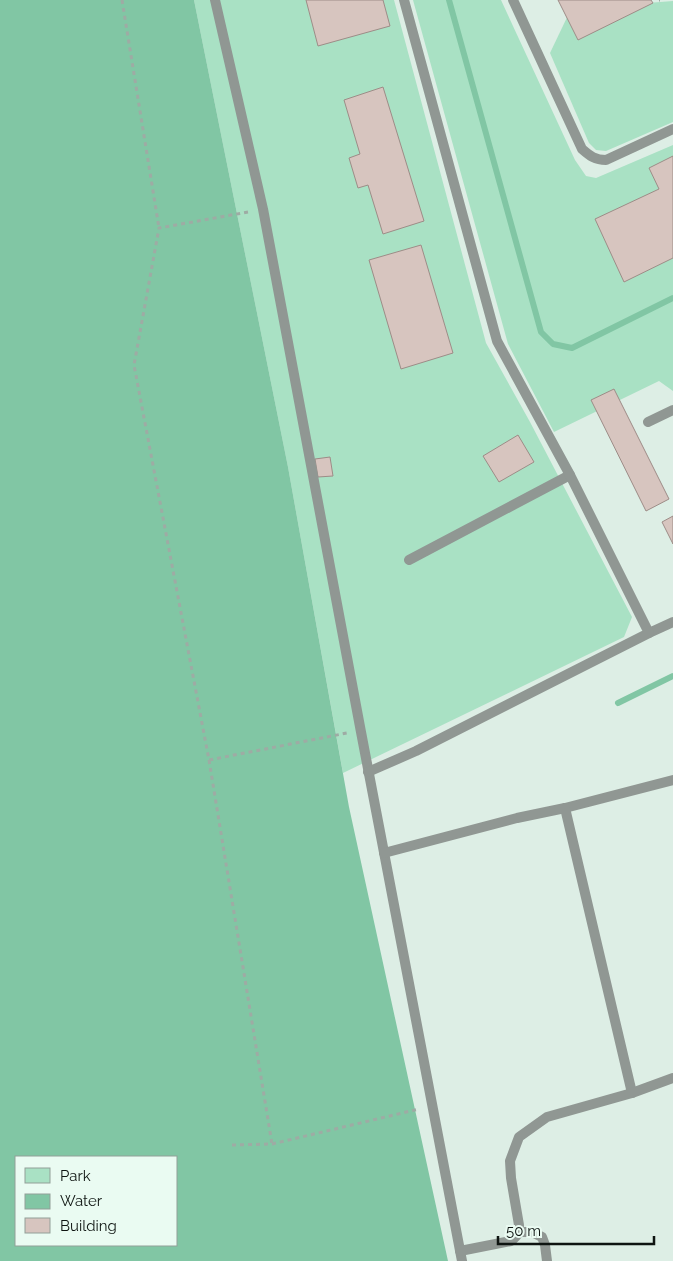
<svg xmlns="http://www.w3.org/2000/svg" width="673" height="1261" viewBox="0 0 673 1261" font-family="Raleway,sans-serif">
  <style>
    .green { fill: #a9e1c4 }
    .water { fill: #81c6a4; fill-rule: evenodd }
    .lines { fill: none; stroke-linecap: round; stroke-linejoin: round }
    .stream { stroke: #81c6a4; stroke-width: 6 }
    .building { fill: #d7c5bf; stroke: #9d8c87 }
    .path { stroke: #9eaba4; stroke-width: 3; stroke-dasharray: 4 4; stroke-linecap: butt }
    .service { stroke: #909793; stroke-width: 10 }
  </style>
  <rect width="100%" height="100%" fill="#ddeee5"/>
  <g class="green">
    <path d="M194,0H394L486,343L530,422L632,617L624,637L343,773L288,467Z"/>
    <path d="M413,0H501L575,160L586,176L596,178L673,145V391L659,381L554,432L508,344Z"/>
    <path d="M673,1V122L606,151L596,150L589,143L550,53L571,9Z"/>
  </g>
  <path class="water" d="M0,0H194L288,467L349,807L448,1261H0ZM16,1157H176V1245H16Z"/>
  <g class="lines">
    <g class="stream">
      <path d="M449,0L541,332L553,344L572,348L673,298"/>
      <path d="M618,703L673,676"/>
    </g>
  </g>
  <g class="building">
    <path d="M306,0H383L390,26L318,46Z"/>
    <path d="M558,0H651L653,3L578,40Z"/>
    <path d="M383,87L424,221L383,234L368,185L358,188L349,158L360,154L344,100Z"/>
    <path d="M673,156V258L624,282L595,219L659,189L649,168Z"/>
    <path d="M421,245L453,353L401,369L369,260Z"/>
    <path d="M614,389L669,499L646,511L591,400Z"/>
    <path d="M518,435L534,462L499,482L483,456Z"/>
    <path d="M330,457L333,476L318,477L315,459Z"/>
    <path d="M673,516V544L662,522Z"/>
  </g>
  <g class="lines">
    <g class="path">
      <path d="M122,0L159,228"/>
      <path d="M659,0H660"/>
      <path d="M248,212L159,228L134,365L209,760L347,733"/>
      <path d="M209,760L272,1144"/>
      <path d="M232,1145L272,1144L419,1109"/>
    </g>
    <g class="service">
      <path d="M215,0L263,209L361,732L462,1261"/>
      <path d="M513,0L582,149C590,156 595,160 606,160L673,129"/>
      <path d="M648,422L673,410"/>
      <path d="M409,560L570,475"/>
      <path d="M649,633L673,622"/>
      <path d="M368,772L416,751L649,633L570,475L497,341L404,0"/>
      <path d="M565,808L673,780"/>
      <path d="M384,853L517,818L565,808L632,1093"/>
      <path d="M519,1232H532L542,1237L545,1245L547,1261"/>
      <path d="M460,1251L511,1241C517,1236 519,1234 519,1225L511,1178L510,1161L519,1137L547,1117L632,1093L673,1078"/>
    </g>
  </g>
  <rect x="15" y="1156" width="162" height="90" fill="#eafbf2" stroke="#929f98"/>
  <rect x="25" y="1168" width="25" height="15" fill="#a9e1c4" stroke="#929f98"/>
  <text x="60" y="1181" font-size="15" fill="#0e1411">Park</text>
  <rect x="25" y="1194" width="25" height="15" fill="#81c6a4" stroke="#929f98"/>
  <text x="60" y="1206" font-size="15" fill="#0e1411">Water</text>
  <rect x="25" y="1218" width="25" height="15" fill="#d7c5bf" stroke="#929f98"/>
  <text x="60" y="1231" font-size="15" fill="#0e1411">Building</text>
  <path d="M498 1236v8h156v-8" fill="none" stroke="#0e1411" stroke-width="2.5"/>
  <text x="506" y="1236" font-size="15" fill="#0e1411" stroke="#eafbf2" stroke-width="4" paint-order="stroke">50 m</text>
</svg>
